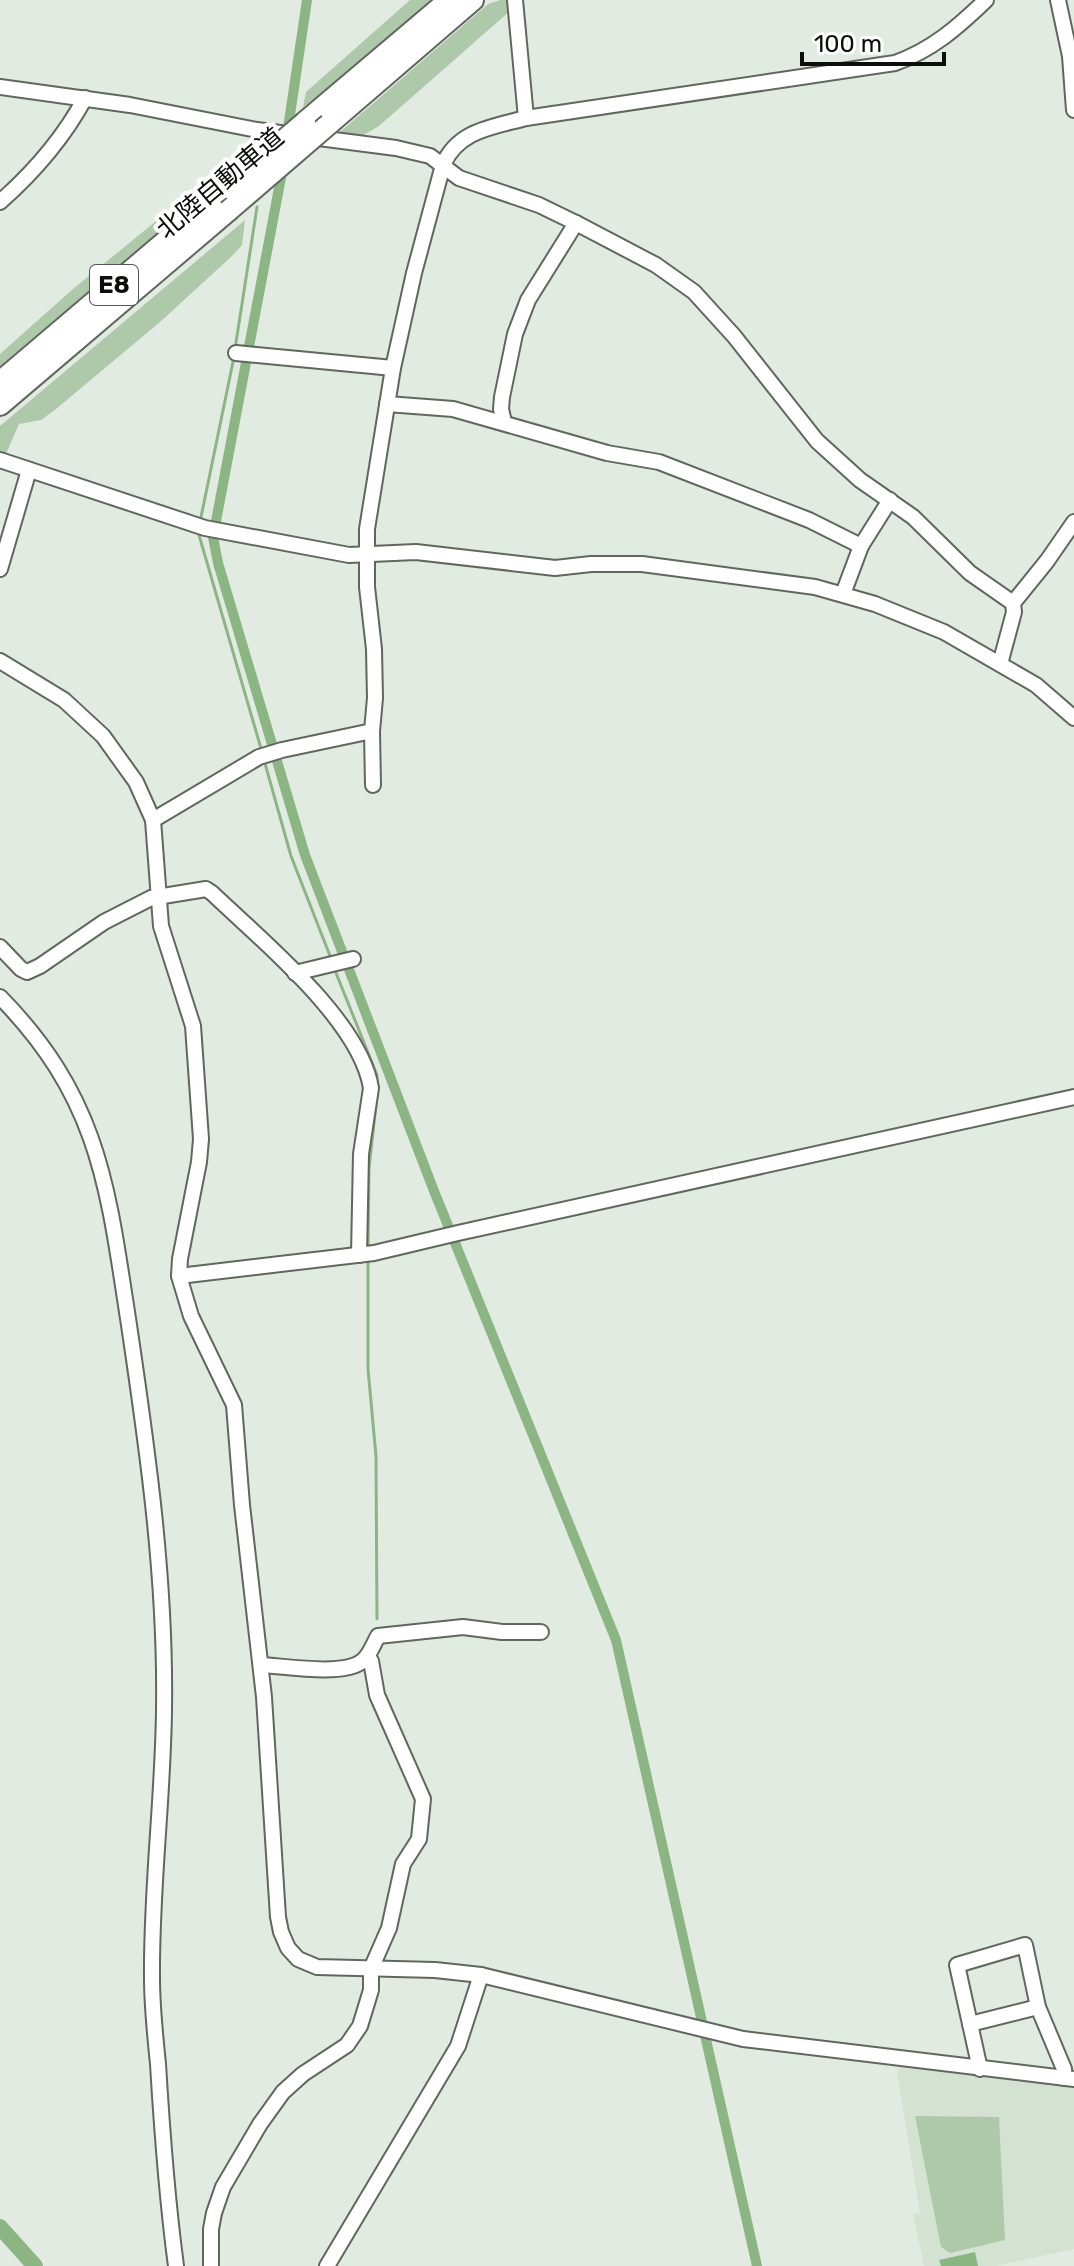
<svg xmlns="http://www.w3.org/2000/svg" width="1074" height="2266" viewBox="0 0 1074 2266" font-family="Rubik,'Noto Sans JP',sans-serif">
  <style>
    .built { fill: #d4e2d1 }
    .green { fill: #aec9a9 }
    .water { fill: #8cb584 }
    .lines { fill: none; stroke-linecap: round; stroke-linejoin: round }
    .stream { stroke: #8cb584; stroke-width: 3 }
    .canal { stroke: #8cb584; stroke-width: 10 }
    .river { stroke: #8cb584; stroke-width: 16 }
    .minor-casing { stroke: #60675e; stroke-width: 18 }
    .highway-casing { stroke: #60675e; stroke-width: 24 }
    .minor { stroke: #fff; stroke-width: 14 }
    .highway { stroke: #fff; stroke-width: 20 }
    .highway-bridge-casing { stroke: #60675e; stroke-width: 24; stroke-linecap: butt }
    .highway-bridge { stroke: #fff; stroke-width: 20 }
    .labels { text-anchor: middle; stroke-width: 8; stroke-linejoin: round; paint-order: stroke }
    .shield { fill: #fff; stroke: #545654; stroke-width: 2 }
    .shield-label { font-size: 24px; font-weight: bold; fill: #0b0e0a }
    .street-label { font-size: 26px; fill: #0b0e0a; stroke: #fff }
  </style>
  <rect width="100%" height="100%" fill="#e2ebe1"/>
  <path class="built" d="M899,2063L1074,2083V2249L995,2266H924L913,2214L920,2213L897,2071Z"/>
  <g class="green">
    <path d="M410,0H431L357,68L303,107L306,92Z"/>
    <path d="M500,0H510L511,10L379,126L362,136L340,132L488,4Z"/>
    <path d="M220,172H229L104,285L0,370V354L73,289L205,181Z"/>
    <path d="M245,220L242,245L231,257L160,322L56,409L41,420L19,424L5,456L0,455V426Z"/>
    <path d="M915,2116L999,2117L1005,2240L950,2253L941,2247Z"/>
  </g>
  <path class="water" d="M975,2252L978,2266H941L939,2260Z"/>
  <g class="lines">
    <g class="stream">
      <path d="M235,349L257,207"/>
      <path d="M200,522L234,357"/>
      <path d="M199,529V535L262,752"/>
      <path d="M264,760L291,856L332,961"/>
      <path d="M334,968L377,1075V1084"/>
      <path d="M368,1248L369,1168L377,1096"/>
      <path d="M368,1259V1369L376,1456L377,1619"/>
    </g>
    <g class="canal">
      <path d="M287,135L307,0"/>
      <path d="M283,167L213,537L218,563L305,855L434,1191L616,1640L757,2266"/>
    </g>
    <path class="river" d="M0,2227L35,2266"/>
    <g class="minor-casing">
      <g id="minor">
        <path d="M515,0L526,118"/>
        <path d="M1058,0L1070,56L1074,110"/>
        <path d="M0,87L130,105L257,130L396,148L430,156L459,178L539,205L576,223L656,265L694,292L734,336L817,441L860,480L913,517L970,573L1013,603"/>
        <path d="M0,202C34,172 63,139 85,98"/>
        <path d="M236,353L393,368"/>
        <path d="M387,404L453,409L607,453L659,462L809,520L861,546"/>
        <path d="M504,422L501,409L502,397L515,334L528,300L576,223"/>
        <path d="M0,460L205,528L349,555L416,552L555,568L591,564H642L815,587L875,604L944,632L1036,685L1074,718"/>
        <path d="M0,569L29,470"/>
        <path d="M843,594L861,546L890,500"/>
        <path d="M0,661L64,700L103,736L136,782L153,820L161,926L193,1026L201,1139L199,1162L180,1259L179,1276L191,1316L234,1405L242,1505L264,1697L278,1917L281,1932L288,1948L298,1959L317,1967L435,1970L481,1975L743,2039L1074,2079"/>
        <path d="M1000,664L1014,612L1013,603L1047,561L1074,522"/>
        <path d="M372,731L373,785"/>
        <path d="M153,820L259,757L282,750L372,731L375,698L374,649L367,587V529L393,368L414,273L443,165C458,130 493,127 526,118L895,63C932,50 958,27 986,0"/>
        <path d="M0,947L21,969L27,972L40,966L104,922L151,898L206,889L212,893C261,940 360,1020 371,1088L361,1154L359,1255"/>
        <path d="M295,973L353,959"/>
        <path d="M0,997C101,1100 108,1190 129,1325C148,1453 166,1580 164,1710C163,1800 151,1889 152,1978C152,2007 155,2035 158,2064C162,2131 167,2199 176,2266"/>
        <path d="M179,1276L374,1253L458,1233L1074,1097"/>
        <path d="M261,1665C284,1666 342,1676 361,1662C369,1657 373,1645 378,1636L463,1627L502,1632H541"/>
        <path d="M970,2024L1038,2007"/>
        <path d="M980,2069L957,1965L1025,1945L1038,2007L1064,2069V2078"/>
        <path d="M211,2266V2229L214,2213L223,2187L260,2124L283,2092L303,2074L347,2045L360,2026L371,1990V1969L389,1928L403,1864L419,1839L423,1799L377,1695L371,1661L367,1657"/>
        <path d="M327,2266L458,2046L481,1975"/>
      </g>
    </g>
    <g class="highway-casing">
      <g id="highway">
        <path d="M305,122L449,0"/>
        <path d="M329,124L473,0"/>
        <path d="M0,382L228,188"/>
        <path d="M0,405L228,211"/>
      </g>
    </g>
    <use href="#minor" class="minor"/>
    <use href="#highway" class="highway"/>
    <g class="highway-bridge-casing">
      <g id="highway-bridge">
        <path d="M228,188L305,122"/>
        <path d="M228,211L329,124"/>
      </g>
    </g>
    <use href="#highway-bridge" class="highway-bridge"/>
  </g>
  <g class="labels">
    <rect class="shield" x="90" y="265" width="48" height="40" rx="6"/>
    <g class="shield-label">
      <text x="114" y="293">E8</text>
    </g>
    <g class="street-label">
      <text transform="translate(220 183) rotate(-40)" y="9">北陸自動車道</text>
    </g>
  </g>
  <path d="M802 52v12h142v-12" fill="none" stroke="#0b0e0a" stroke-width="4"/>
  <text x="814" y="52" font-size="24" fill="#0b0e0a" stroke="#ffffff" stroke-width="6" paint-order="stroke">100 m</text>
</svg>
